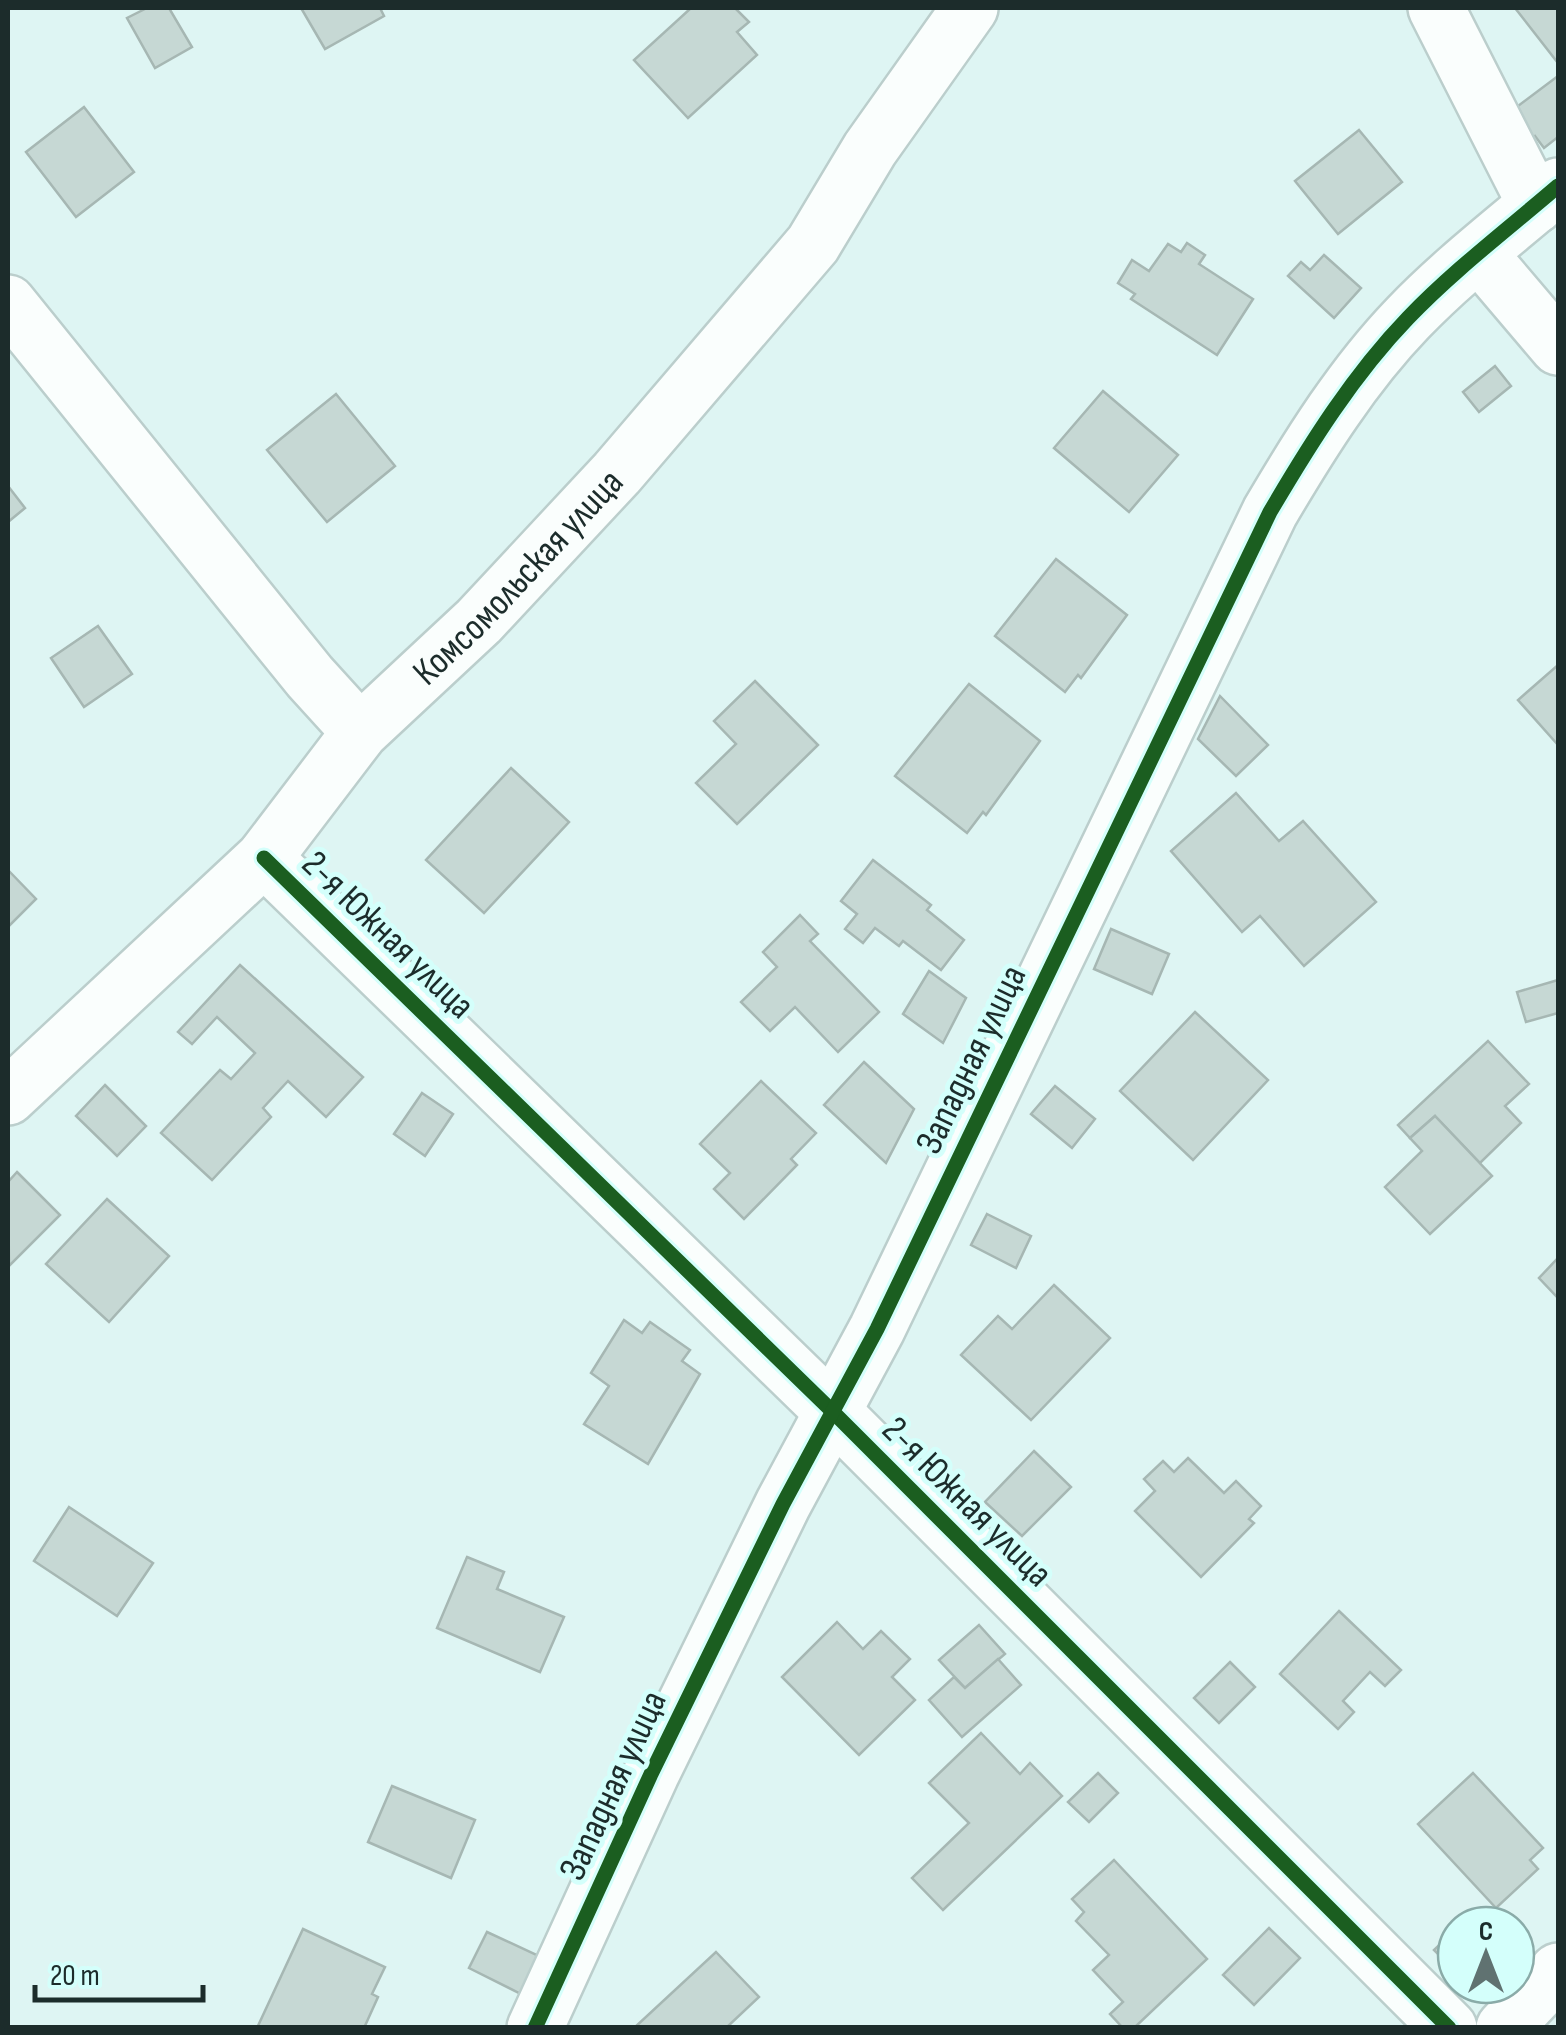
<svg xmlns="http://www.w3.org/2000/svg" width="1566" height="2035" viewBox="0 0 1566 2035" font-family="'Sofia Sans Condensed',sans-serif">
  <style>
    .building { fill: #c6d8d4; stroke: #a6b7b3; stroke-width: 2.5 }
    .lines { fill: none; stroke-linecap: round; stroke-linejoin: round }
    .minor-casing { stroke: #bbcecc; stroke-width: 60 }
    .minor { stroke: #fafefd; stroke-width: 55 }
    .cycleway-casing { stroke: #d4fffb; stroke-width: 21 }
    .cycleway { stroke: #1b5e20; stroke-width: 15 }
    .labels { text-anchor: middle; stroke-width: 10; stroke-linejoin: round; paint-order: stroke }
    .street-label { font-size: 38px; fill: #1c2c2b; stroke: #d4fffb }
  </style>
  <rect width="100%" height="100%" fill="#def5f3"/>
  <g class="building">
    <path d="M147,8H169L192,47L155,68L127,18Z"/>
    <path d="M301,8H380L384,16L325,49Z"/>
    <path d="M691,8H735L749,22L737,32L757,55L688,118L634,60Z"/>
    <path d="M1515,8H1558V63Z"/>
    <path d="M1558,76V137L1544,148L1535,136L1527,143L1506,115Z"/>
    <path d="M84,107L134,172L76,217L26,152Z"/>
    <path d="M1359,130L1402,182L1338,234L1295,181Z"/>
    <path d="M1187,243L1205,255L1199,264L1253,299L1217,355L1131,299L1135,294L1118,283L1132,260L1149,271L1168,244L1181,252Z"/>
    <path d="M1324,255L1361,288L1334,318L1288,276L1301,262L1310,270Z"/>
    <path d="M1495,366L1511,386L1479,412L1463,392Z"/>
    <path d="M1103,391L1178,455L1129,512L1054,448Z"/>
    <path d="M336,394L395,466L327,522L267,450Z"/>
    <path d="M8,486L25,508L8,522Z"/>
    <path d="M1056,559L1127,615L1081,678L1078,675L1065,692L995,636Z"/>
    <path d="M98,626L132,674L84,707L51,658Z"/>
    <path d="M1558,665V745L1518,700Z"/>
    <path d="M755,681L818,745L737,824L696,783L736,744L714,721Z"/>
    <path d="M969,684L1040,741L986,815L983,812L967,833L895,776Z"/>
    <path d="M1220,696L1268,745L1236,776L1198,739Z"/>
    <path d="M511,768L569,822L484,913L426,860Z"/>
    <path d="M1236,793L1279,841L1303,821L1376,902L1304,966L1260,916L1242,932L1171,851Z"/>
    <path d="M873,860L931,905L927,910L964,940L941,970L903,941L899,946L875,928L863,943L845,929L857,914L841,901Z"/>
    <path d="M8,870L36,899L8,927Z"/>
    <path d="M800,915L818,934L810,941L879,1012L838,1052L795,1007L770,1031L741,1002L777,967L763,952Z"/>
    <path d="M1111,929L1169,954L1152,994L1094,969Z"/>
    <path d="M240,965L363,1077L326,1117L288,1081L263,1108L271,1117L212,1180L161,1133L220,1070L231,1079L255,1053L217,1017L192,1044L178,1032Z"/>
    <path d="M929,971L966,998L943,1043L903,1014Z"/>
    <path d="M1558,980V1013L1526,1022L1517,992Z"/>
    <path d="M1195,1012L1268,1080L1193,1160L1120,1091Z"/>
    <path d="M1488,1041L1529,1084L1505,1106L1521,1123L1480,1163L1435,1116L1410,1138L1398,1125Z"/>
    <path d="M864,1062L914,1109L886,1163L824,1105Z"/>
    <path d="M761,1081L816,1133L791,1159L797,1165L744,1219L714,1189L730,1173L700,1144Z"/>
    <path d="M105,1085L146,1126L117,1156L76,1116Z"/>
    <path d="M1055,1086L1095,1119L1072,1148L1031,1114Z"/>
    <path d="M422,1093L453,1114L425,1156L394,1134Z"/>
    <path d="M1435,1116L1492,1176L1430,1234L1385,1187L1422,1151L1410,1138Z"/>
    <path d="M17,1172L60,1215L9,1266L8,1182Z"/>
    <path d="M107,1199L169,1256L109,1322L46,1264Z"/>
    <path d="M987,1214L1031,1236L1016,1268L971,1245Z"/>
    <path d="M1558,1258V1298L1539,1278Z"/>
    <path d="M1054,1285L1110,1338L1031,1420L961,1355L998,1316L1012,1329Z"/>
    <path d="M624,1320L642,1333L650,1322L690,1350L682,1361L700,1374L648,1464L584,1424L609,1386L591,1373Z"/>
    <path d="M1034,1451L1071,1487L1022,1536L985,1502Z"/>
    <path d="M1188,1458L1224,1493L1236,1481L1261,1506L1249,1519L1254,1523L1201,1577L1135,1511L1155,1491L1144,1479L1163,1461L1174,1472Z"/>
    <path d="M69,1507L153,1563L117,1616L34,1561Z"/>
    <path d="M467,1557L504,1572L497,1589L564,1617L540,1672L437,1628Z"/>
    <path d="M1339,1611L1401,1670L1385,1686L1370,1672L1343,1701L1354,1712L1338,1729L1280,1674Z"/>
    <path d="M837,1622L863,1649L881,1631L910,1659L892,1677L915,1700L859,1755L782,1677Z"/>
    <path d="M979,1625L1005,1654L965,1688L939,1660Z"/>
    <path d="M998,1659L1021,1685L962,1737L929,1700L954,1677L965,1688Z"/>
    <path d="M1230,1662L1255,1687L1219,1723L1194,1698Z"/>
    <path d="M981,1733L1020,1774L1030,1763L1062,1796L943,1910L912,1878L969,1823L929,1783Z"/>
    <path d="M1098,1773L1118,1793L1089,1822L1068,1802Z"/>
    <path d="M1473,1773L1543,1848L1530,1860L1538,1869L1496,1908L1418,1824Z"/>
    <path d="M392,1786L475,1820L451,1878L368,1842Z"/>
    <path d="M1114,1860L1207,1959L1134,2028H1123L1110,2014L1123,2002L1093,1970L1109,1955L1076,1921L1084,1912L1072,1899Z"/>
    <path d="M1269,1928L1300,1958L1254,2005L1223,1975Z"/>
    <path d="M303,1929L385,1967L372,1994L378,1997L364,2028H257Z"/>
    <path d="M1456,1929V1972L1434,1950Z"/>
    <path d="M487,1932L539,1956L521,1994L469,1968Z"/>
    <path d="M716,1952L759,1997L726,2028H634Z"/>
  </g>
  <g class="lines">
    <g class="minor-casing">
      <g id="minor">
        <path d="M1436,8L1536,205"/>
        <path d="M1479,254L1558,347"/>
        <path d="M8,303L310,677L360,732"/>
        <path d="M264,858L832,1411L1449,2028"/>
        <path id="s1" d="M8,1097L264,858L360,732L479,621L617,473L813,244L870,149L970,8"/>
        <path d="M535,2028L651,1774L783,1504L877,1329L1270,512C1310,444 1353,375 1408,318C1454,270 1508,229 1558,186"/>
        <path d="M1504,2028L1558,1971"/>
      </g>
    </g>
    <use href="#minor" class="minor"/>
    <g class="cycleway-casing">
      <g id="cycleway">
        <path d="M264,858L832,1411L1449,2028"/>
        <path d="M535,2028L651,1774L783,1504L877,1329L1270,512C1310,444 1353,375 1408,318C1454,270 1508,229 1558,186"/>
      </g>
    </g>
    <use href="#cycleway" class="cycleway"/>
  </g>
  <g class="labels">
    <g class="street-label">
      <text dy="13" stroke="none"><textPath href="#s1" startOffset="730">Комсомольская улица</textPath></text>
      <text transform="translate(389 934) rotate(44)" y="13">2-я Южная улица</text>
      <text transform="translate(970 1059) rotate(-64)" y="13">Западная улица</text>
      <text transform="translate(968 1501) rotate(45)" y="13">2-я Южная улица</text>
      <text transform="translate(612 1785) rotate(-65)" y="13">Западная улица</text>
    </g>
  </g>
  <rect width="1566" height="2035" fill="none" stroke="#1c2c2b" stroke-width="20"/>
  <g transform="translate(1486 1955)"><circle r="48" fill="#d4fffb" stroke="#8aaba8" stroke-width="2.5"/>
  <path d="M0-8L18 38L0 25L-18 38Z" fill="#607271"/>
  <text y="-15" font-size="28" font-weight="bold" text-anchor="middle" fill="#1c2c2b">С</text>
  </g>
  <path d="M35 1985v15h168v-15" fill="none" stroke="#1c2c2b" stroke-width="5"/>
  <text x="50" y="1985" font-size="30" fill="#1c2c2b" stroke="#d4fffb" stroke-width="8" paint-order="stroke">20 m</text>
</svg>
